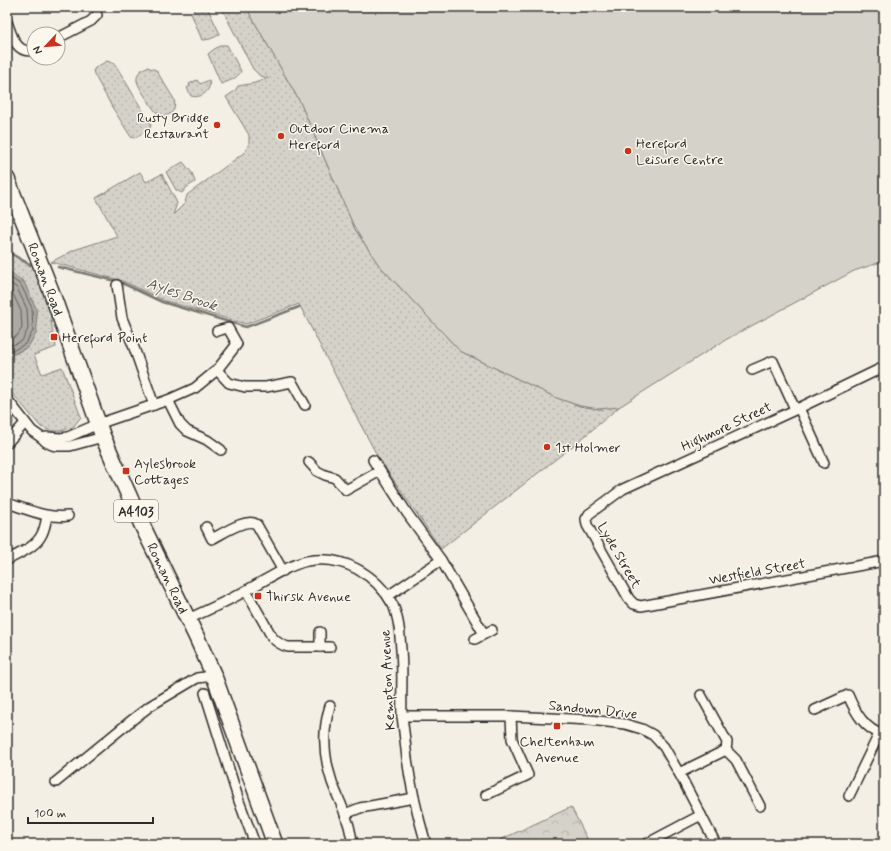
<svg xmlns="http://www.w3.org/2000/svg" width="891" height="851" viewBox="0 0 891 851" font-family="Mynerve,sans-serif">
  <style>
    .grass { fill: url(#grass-dots); stroke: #807e7a }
    .park { fill: url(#park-crowns); stroke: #807e7a }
    .pitch { fill: #d5d2c9; stroke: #807e7a }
    .water { fill: #aca9a2; stroke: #787772 }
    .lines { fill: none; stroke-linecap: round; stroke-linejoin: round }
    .shore { stroke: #5f5d5b; stroke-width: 1 }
    .stream { stroke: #787772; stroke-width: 2.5 }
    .minor-casing { stroke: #2b2b2b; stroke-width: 12 }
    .primary-casing { stroke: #2b2b2b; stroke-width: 18 }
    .minor { stroke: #fbf7ec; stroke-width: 9 }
    .primary { stroke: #fbf7ec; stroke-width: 15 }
    .poi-dot { fill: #c8321e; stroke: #fbf7ec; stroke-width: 1.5 }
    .labels { text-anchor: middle; stroke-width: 3; stroke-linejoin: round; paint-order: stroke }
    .shield { fill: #fbf7ec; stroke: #696865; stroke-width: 1 }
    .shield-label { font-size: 13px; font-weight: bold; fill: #2b2b2b }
    .poi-label { font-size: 14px; fill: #2b2b2b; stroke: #fbf7ec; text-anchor: start }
    .street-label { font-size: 14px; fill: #2b2b2b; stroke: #fbf7ec }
    .water-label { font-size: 15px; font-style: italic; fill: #585755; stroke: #fbf7ec }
  </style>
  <defs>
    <pattern id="grass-dots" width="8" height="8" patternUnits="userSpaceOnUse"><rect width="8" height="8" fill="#d5d2c9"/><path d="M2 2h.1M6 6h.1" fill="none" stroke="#b7b4ad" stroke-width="1.8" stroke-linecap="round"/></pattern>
    <pattern id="park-crowns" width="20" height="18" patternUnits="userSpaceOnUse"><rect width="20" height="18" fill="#d5d2c9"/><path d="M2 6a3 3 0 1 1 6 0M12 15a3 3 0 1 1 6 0" fill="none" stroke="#b7b4ad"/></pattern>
  </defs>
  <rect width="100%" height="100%" fill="#f3efe4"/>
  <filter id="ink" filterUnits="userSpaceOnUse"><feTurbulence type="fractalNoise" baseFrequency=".025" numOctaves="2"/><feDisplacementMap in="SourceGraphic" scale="8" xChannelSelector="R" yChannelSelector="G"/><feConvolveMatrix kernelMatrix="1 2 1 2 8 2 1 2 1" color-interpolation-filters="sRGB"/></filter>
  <g filter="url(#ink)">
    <g class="grass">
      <path d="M197,7H207L220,34C214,38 209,40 202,40L191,13Z"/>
      <path d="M221,7H246L300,102L355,229L378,264L460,351L557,398L580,406L599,409L619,407L579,441L441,549L378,457L357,418L299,304L246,324L165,301L123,281L51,262L74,250L117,236L96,198L140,172L146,182L162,174L175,199L177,203L173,215L185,203L187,195L245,152L249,144V135L226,97L235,91L238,86L255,83L268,78L260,76L253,69Z"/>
      <path d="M221,45H227L241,71C237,79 229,81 221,84L208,54L213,50Z"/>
      <path d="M107,61L115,64L149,121L151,125L149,130L134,138L131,137L112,107L94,74L93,71L95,68Z"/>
      <path d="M147,67L156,70L174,99C178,113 165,121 155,111C151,105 138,87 137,81C136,74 141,69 147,67Z"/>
      <path d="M197,80L200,84L209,80C212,91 201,99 191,96L187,88L190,86L189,84Z"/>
      <path d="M183,162L192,173L195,182L187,187L182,193L176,190L166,172Z"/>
      <path d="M7,252L34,265L49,304L53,334H51L52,340H55L56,347L34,355L42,374L62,367L81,417L73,427L61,431H52L41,427L7,387V353L14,354L28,347L24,282L7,270Z"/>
      <path d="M7,409C15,420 15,423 7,434Z"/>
    </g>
    <path class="park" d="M571,807L590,844H502L500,840Z"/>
    <path class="pitch" d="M246,7H884V261L854,271L727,339L619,407L599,409L580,406L557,398L460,351L378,264L355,229L300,102Z"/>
    <path class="water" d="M7,270L24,282L36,308L37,332L28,347L14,354L7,353Z"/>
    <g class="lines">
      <g class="shore">
        <path d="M7,275L21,285L32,308L33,331L25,344L14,350L7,349"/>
        <path d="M7,281L17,288L27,309L28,329L22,341L13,345L7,344"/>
        <path d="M7,288L12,292L21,311L22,328L17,336L12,338H7"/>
      </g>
      <g class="stream">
        <path d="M7,251L30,265"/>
        <path d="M58,267L120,282L162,302L246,327L299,307"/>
      </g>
      <g class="minor-casing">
        <g id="minor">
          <path d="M7,22C12,35 16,55 34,50"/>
          <path d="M58,38L91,21L97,15"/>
          <path d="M117,285L122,318L133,345L154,405"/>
          <path d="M884,367L799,408L623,489L589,514L586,519L587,525L629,599L634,604L641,606L884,561"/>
          <path d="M217,370L229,383L245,387H266L292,382L305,405"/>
          <path d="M752,370L773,361L795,409"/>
          <path d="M7,399L32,431L42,438L46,442L52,445L57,446H70L103,437"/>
          <path d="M168,400L180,424L187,431L207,440L221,450"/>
          <path d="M799,408L824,463"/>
          <path d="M42,438L47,437L60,438L68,437L98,424L168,400L195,388L217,370L237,344L228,328L217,331"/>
          <path d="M7,443L25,423"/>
          <path d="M373,460L407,513L441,560L484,634"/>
          <path d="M309,462L317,471L325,475L335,478L346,490L380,471"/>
          <path d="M7,503C27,509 47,519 68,516"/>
          <path d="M206,527L212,539C222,534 248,516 257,525L283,571"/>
          <path d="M7,560C20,553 36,547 42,534C45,528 46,522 47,516"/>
          <path d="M246,591L272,637C277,643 281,645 288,647H330"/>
          <path d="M388,596L441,560"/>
          <path d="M188,619C208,610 228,601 247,590C266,580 286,566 307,561C325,558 342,561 357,569C372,577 385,590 393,605C399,619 400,634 401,650C403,672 401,694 402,716C403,724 404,732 405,740C408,776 416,810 426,844"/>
          <path d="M320,632V647"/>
          <path d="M475,639L492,630"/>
          <path d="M205,693L239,801L255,844"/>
          <path d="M701,695L727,742L726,750L736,760L760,806"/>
          <path d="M330,706C322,731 324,758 332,782C336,793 341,803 345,814"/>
          <path d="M815,710L848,695C855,712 865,730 884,735"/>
          <path d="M402,716H511L590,720L625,724L642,729L653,735L664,747L679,773L716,844"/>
          <path d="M679,773L726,750"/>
          <path d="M56,782L132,720L150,706L197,678L214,676"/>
          <path d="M486,795L528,775L512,739L511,716"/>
          <path d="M849,796L879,734"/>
          <path d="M353,844L349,826L345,814L360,808L414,798"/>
          <path d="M646,844L701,815"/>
        </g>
      </g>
      <g class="primary-casing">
        <path id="primary" d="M7,179L50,288L103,437L142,525L197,638L214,676L275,844"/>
      </g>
      <use href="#minor" class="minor"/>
      <use href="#primary" class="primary"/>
    </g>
  </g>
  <g class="poi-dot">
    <circle cx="217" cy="125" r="4"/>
    <circle cx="281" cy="136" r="4"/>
    <circle cx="628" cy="151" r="4"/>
    <rect x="50" y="333" width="8" height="8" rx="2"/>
    <circle cx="547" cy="447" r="4"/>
    <rect x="122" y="467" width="8" height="8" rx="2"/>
    <rect x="254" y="592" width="8" height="8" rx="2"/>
    <rect x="553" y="722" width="8" height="8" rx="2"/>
  </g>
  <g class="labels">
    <rect class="shield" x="114" y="500" width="44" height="22" rx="3"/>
    <g class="shield-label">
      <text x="136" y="516">A4103</text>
    </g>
    <g class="poi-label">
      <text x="209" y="122" text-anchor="end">Rusty Bridge<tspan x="209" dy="16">Restaurant</tspan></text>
      <text x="289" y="133">Outdoor Cinema<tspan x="289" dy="16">Hereford</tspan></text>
      <text x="636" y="148">Hereford<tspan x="636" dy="16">Leisure Centre</tspan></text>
      <text x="62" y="342">Hereford Point</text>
      <text x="555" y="452">1st Holmer</text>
      <text x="134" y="468">Aylesbrook<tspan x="134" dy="16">Cottages</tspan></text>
      <text x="266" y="601">Thirsk Avenue</text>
      <text x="557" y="746" text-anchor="middle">Cheltenham<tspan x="557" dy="16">Avenue</tspan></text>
    </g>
    <g class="street-label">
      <text transform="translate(46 279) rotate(69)" y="5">Roman Road</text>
      <text transform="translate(726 426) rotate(-25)" y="5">Highmore Street</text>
      <text transform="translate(620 555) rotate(60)" y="5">Lyde Street</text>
      <text transform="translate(757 571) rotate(-10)" y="5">Westfield Street</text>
      <text transform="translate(168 578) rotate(64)" y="5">Roman Road</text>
      <text transform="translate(387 680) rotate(-93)" y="5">Kempton Avenue</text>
      <text transform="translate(593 709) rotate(6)" y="5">Sandown Drive</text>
    </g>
    <g class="water-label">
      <text transform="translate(182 294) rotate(19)" y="5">Ayles Brook</text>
    </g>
  </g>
  <rect width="891" height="851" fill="none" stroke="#fbf7ec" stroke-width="24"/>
  <rect x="12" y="12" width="867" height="827" fill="none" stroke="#2b2b2b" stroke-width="1.5" filter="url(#ink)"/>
  <g transform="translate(46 46) rotate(244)"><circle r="19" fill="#fbf7ec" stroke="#a8a59f"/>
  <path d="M0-3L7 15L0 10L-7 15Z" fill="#c8321e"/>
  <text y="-6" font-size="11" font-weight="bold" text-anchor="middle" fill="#2b2b2b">N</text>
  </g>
  <path d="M28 817v6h125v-6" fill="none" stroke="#2b2b2b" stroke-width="2"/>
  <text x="34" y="817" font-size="12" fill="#2b2b2b" stroke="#fbf7ec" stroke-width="3" paint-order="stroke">100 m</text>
</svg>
